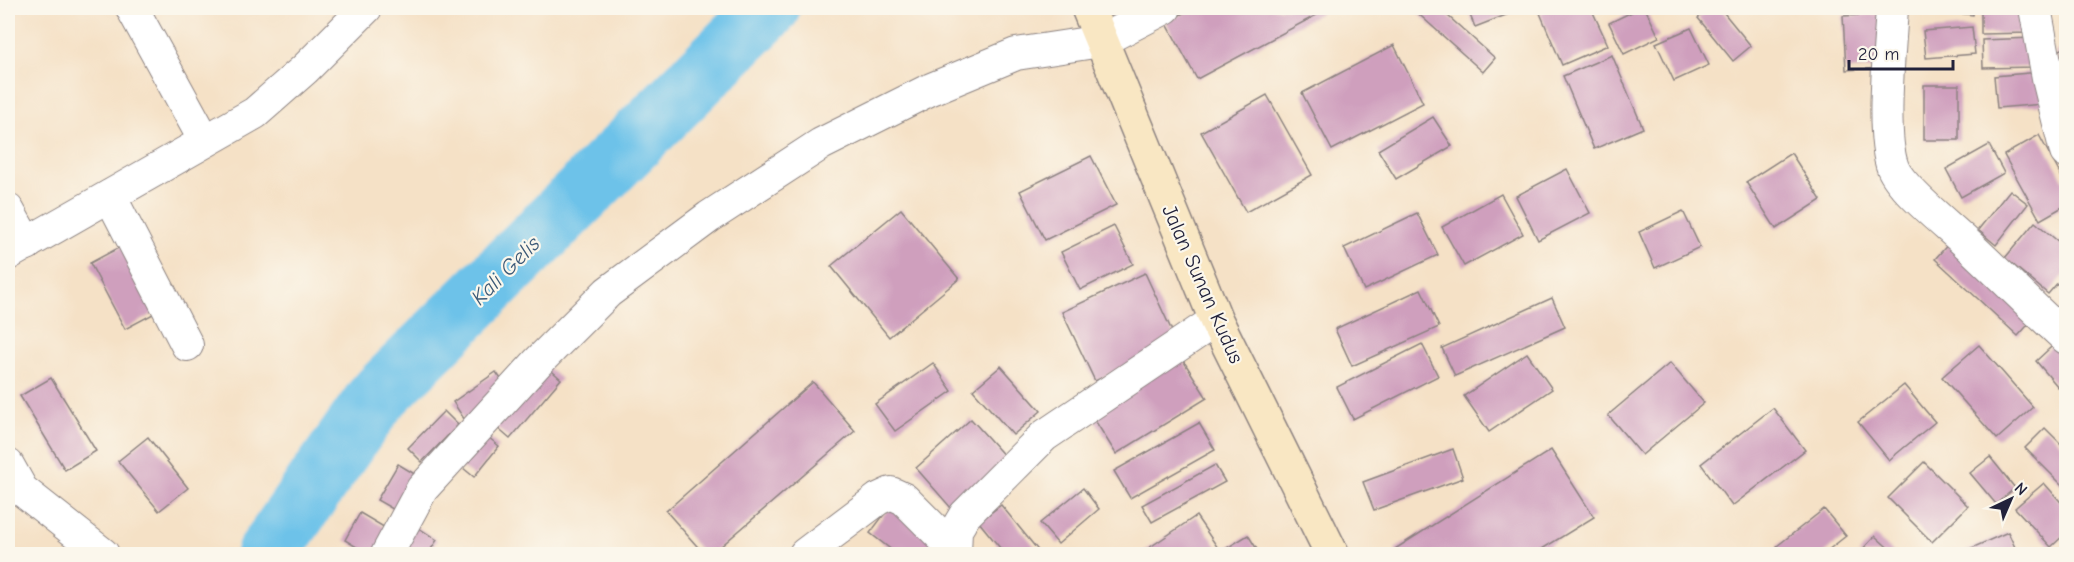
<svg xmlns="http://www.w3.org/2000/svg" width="2074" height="562" viewBox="0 0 2074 562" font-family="'Comic Neue',sans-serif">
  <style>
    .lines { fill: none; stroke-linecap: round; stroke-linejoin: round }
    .river { stroke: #6dc2e9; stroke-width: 62 }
    .building { fill: #cf9fbd }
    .street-casing { stroke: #8c8280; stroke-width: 34 }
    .secondary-casing { stroke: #8c8280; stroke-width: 36 }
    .street { stroke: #fff; stroke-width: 32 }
    .secondary { stroke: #f9e7c3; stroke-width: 33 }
    .labels { text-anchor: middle; stroke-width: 4.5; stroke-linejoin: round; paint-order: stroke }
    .street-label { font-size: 21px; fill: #22223b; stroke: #fbf7ec }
    .water-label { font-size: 22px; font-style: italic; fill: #3c5a78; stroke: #fbf7ec }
  </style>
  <rect width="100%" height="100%" fill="#fbf7ec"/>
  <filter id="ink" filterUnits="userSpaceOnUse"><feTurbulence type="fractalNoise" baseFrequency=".0167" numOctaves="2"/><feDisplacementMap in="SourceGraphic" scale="12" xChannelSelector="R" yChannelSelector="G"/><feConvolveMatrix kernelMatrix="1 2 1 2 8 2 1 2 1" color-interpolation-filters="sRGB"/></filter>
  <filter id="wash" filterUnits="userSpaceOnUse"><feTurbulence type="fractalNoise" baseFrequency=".008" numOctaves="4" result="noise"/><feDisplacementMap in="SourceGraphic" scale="24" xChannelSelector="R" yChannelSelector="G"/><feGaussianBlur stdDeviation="1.35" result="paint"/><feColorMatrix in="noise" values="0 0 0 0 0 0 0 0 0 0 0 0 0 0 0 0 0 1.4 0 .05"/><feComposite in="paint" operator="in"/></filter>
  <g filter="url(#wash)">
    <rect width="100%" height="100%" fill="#f5e1c6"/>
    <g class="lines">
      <path class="river" d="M267,554L377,397L769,8"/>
    </g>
    <g id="blocks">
      <g class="building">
        <path d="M1193,8H1325L1326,10L1197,79L1166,22Z"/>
        <path d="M1412,8H1439L1495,58L1483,72Z"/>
        <path d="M1467,8H1524L1475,27Z"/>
        <path d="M1553,8H1591L1608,45L1562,65L1540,13Z"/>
        <path d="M1640,8H1645L1659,37L1624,54L1609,23Z"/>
        <path d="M1710,8H1720L1751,46L1733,61L1698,18Z"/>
        <path d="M1916,8H1974L1973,15Z"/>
        <path d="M1981,8H2030L2031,33L1981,34Z"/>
        <path d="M1880,14L1883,68L1846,70L1843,16Z"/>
        <path d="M1972,27L1975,54L1926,58L1923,31Z"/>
        <path d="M1691,28L1709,65L1674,81L1656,43Z"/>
        <path d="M2033,38L2035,67L1983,68L1982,40Z"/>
        <path d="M1394,45L1423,103L1332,150L1302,93Z"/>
        <path d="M2066,47V78L2056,52Z"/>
        <path d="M1612,55L1643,128L1594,149L1563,76Z"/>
        <path d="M2041,72L2044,104L1997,108L1994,76Z"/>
        <rect x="1924" y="85" width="35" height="55"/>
        <path d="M1267,95L1312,175L1246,212L1201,132Z"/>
        <path d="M1433,117L1452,146L1396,179L1378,150Z"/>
        <path d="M2039,135L2066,185V205L2040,220L2004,155Z"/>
        <path d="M1989,145L2004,173L1961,197L1946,169Z"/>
        <path d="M1791,153L1821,200L1776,229L1746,182Z"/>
        <path d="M1091,156L1116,205L1045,240L1020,191Z"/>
        <path d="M1567,169L1590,213L1538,240L1516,196Z"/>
        <path d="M2010,190L2028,204L1996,245L1978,230Z"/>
        <path d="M1501,194L1523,234L1464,266L1442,227Z"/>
        <path d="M901,209L959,279L889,337L831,266Z"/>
        <path d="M1683,211L1700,247L1655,268L1639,232Z"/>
        <path d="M1417,213L1438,255L1364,290L1344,248Z"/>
        <path d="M2035,222L2066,248V273L2048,294L2005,258Z"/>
        <path d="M1114,226L1133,264L1080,290L1061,252Z"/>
        <path d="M1951,241L2034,318L2018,336L1935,259Z"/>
        <path d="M122,246L157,312L125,329L90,263Z"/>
        <path d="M1145,273L1177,342L1095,381L1062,312Z"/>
        <path d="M1421,289L1439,327L1352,366L1335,329Z"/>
        <path d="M1552,298L1565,327L1455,376L1442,348Z"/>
        <path d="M2062,337L2066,341V391L2064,394L2036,361Z"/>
        <path d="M1422,344L1438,376L1353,419L1337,387Z"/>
        <path d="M1979,345L2033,407L1997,439L1942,377Z"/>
        <path d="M1527,353L1552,389L1489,432L1464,396Z"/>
        <path d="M1181,357L1207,398L1116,454L1091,414Z"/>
        <path d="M933,363L952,391L895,431L875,404Z"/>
        <path d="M1670,363L1704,403L1642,455L1608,415Z"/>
        <path d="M546,366L561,379L510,439L495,426Z"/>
        <path d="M1001,366L1041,411L1013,435L973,390Z"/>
        <path d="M496,372L510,392L466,422L453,402Z"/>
        <path d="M51,378L96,451L65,470L20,396Z"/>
        <path d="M813,382L855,431L712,554H704L666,511Z"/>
        <path d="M1904,385L1935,422L1889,460L1858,422Z"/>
        <path d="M1773,408L1805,450L1732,506L1701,464Z"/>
        <path d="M444,411L458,425L422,462L408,448Z"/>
        <path d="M971,419L1008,460L952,509L916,468Z"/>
        <path d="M1199,423L1215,450L1130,498L1114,471Z"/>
        <path d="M2045,428L2066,449V489L2025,448Z"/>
        <path d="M482,432L499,446L474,477L457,463Z"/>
        <path d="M148,437L188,488L159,511L118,461Z"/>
        <path d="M1453,449L1463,478L1374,510L1363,482Z"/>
        <path d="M1551,450L1594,517L1534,554H1399L1395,549Z"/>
        <path d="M1990,457L2015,488L1996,504L1970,473Z"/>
        <path d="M1924,462L1968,506L1932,542L1888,498Z"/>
        <path d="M398,464L418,476L398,512L377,500Z"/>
        <path d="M1215,465L1225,482L1152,522L1142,505Z"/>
        <path d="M2044,483L2066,508V533L2051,547L2015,508Z"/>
        <path d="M1083,488L1099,509L1058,544L1040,523Z"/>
        <path d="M892,504L942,542L933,554H897L870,533Z"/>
        <path d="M1001,505L1041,554H1005L979,522Z"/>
        <path d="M1824,509L1846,536L1823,554H1784L1777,546Z"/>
        <path d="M360,513L394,533L382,554H368L345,540Z"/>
        <path d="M1196,516L1218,548L1209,554H1140Z"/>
        <path d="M414,525L437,540L428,554H394Z"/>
        <path d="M2008,532L2018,554H1969L1967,550Z"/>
        <path d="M1248,535L1260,554H1217Z"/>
        <path d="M1875,536L1895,554H1858Z"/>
      </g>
    </g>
  </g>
  <g filter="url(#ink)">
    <use href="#blocks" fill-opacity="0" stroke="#8c8280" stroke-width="1.5"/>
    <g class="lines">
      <g class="street-casing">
        <g id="street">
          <path d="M132,8L205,141"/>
          <path d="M1892,8C1890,46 1880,134 1893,168C1901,188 1946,224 1963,240C1998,272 2031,306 2066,338"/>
          <path d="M2035,8L2049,83L2066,152"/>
          <path d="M110,196L187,345"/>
          <path d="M8,210L27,244"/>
          <path d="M8,254L255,113L305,69L366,8"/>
          <path d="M8,465L22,490L103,554"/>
          <path d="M387,554L422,489L538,362L608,292L709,217L821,144L929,90L1016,54L1101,41L1165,8"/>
          <path d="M805,554L878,499L891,493L904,499L954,549"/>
          <path d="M955,554L956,530L965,515L1044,436L1216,320"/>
        </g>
      </g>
      <g class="secondary-casing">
        <path id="secondary" d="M1088,8L1216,320L1332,554"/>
      </g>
      <use href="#street" class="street"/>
      <use href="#secondary" class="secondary"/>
    </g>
  </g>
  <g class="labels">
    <g class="street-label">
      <text transform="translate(1203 284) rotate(66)" y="7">Jalan Sunan Kudus</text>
    </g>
    <g class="water-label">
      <text transform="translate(505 270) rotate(-45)" y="8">Kali Gelis</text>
    </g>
  </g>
  <rect width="2074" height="562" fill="none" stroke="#fbf7ec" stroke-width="30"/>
  <g transform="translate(2011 499) rotate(44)" stroke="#fbf7ec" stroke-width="4.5" paint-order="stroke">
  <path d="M0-4.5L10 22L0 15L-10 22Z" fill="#22223b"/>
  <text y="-9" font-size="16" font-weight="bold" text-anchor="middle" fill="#22223b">N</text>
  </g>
  <path d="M1849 60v9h104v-9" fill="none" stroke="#22223b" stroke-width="3"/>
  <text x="1858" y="60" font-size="18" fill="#22223b" stroke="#fbf7ec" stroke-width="4.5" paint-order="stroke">20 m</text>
</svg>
